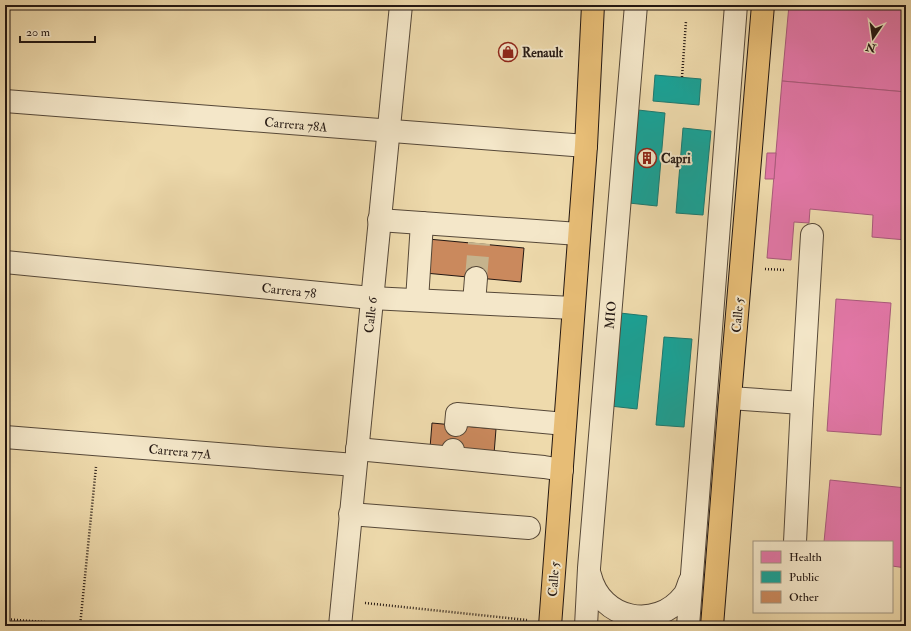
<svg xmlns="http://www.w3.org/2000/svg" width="911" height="631" viewBox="0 0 911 631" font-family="'IM FELL Double Pica',serif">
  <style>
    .health { fill: #e377a8; stroke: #a95a7b }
    .public { fill: #17a398; stroke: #1b7970 }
    .building { fill: #ca895d; stroke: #231712 }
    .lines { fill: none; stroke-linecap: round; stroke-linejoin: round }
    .minor-tunnel { stroke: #c5b38d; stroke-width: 22; stroke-dasharray: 22 11; stroke-linecap: butt }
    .minor-casing { stroke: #564838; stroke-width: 24 }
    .major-casing { stroke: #231712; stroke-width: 24 }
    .path { stroke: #231712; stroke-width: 2.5; stroke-dasharray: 1 2; stroke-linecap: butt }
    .minor { stroke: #f4e7c9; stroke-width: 22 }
    .major { stroke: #e7bd76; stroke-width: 22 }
    .labels { text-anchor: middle; stroke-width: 4; stroke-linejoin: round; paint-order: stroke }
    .poi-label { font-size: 13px; font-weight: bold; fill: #231712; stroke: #f4e7c9; text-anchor: start }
    .street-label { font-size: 13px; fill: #231712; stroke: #f4e7c9 }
  </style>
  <rect width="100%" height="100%" fill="#eedaac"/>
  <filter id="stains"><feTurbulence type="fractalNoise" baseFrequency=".005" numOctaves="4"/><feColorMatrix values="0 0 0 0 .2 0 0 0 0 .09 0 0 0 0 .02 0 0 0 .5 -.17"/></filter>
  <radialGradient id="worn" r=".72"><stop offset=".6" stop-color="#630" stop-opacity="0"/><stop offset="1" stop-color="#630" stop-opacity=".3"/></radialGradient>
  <g class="health">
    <path d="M789,5H906V92L782,81Z"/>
    <path d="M782,81L906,92V240L872,237L873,215L810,209L809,223L794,222L791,260L767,258Z"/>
    <path d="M767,153H776L774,179H765Z"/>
    <path d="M836,299L891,303L881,435L827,431Z"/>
    <path d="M830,480L906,488V568L892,566V542H824Z"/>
  </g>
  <g class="public">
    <path d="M655,75L701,79L699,105L653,101Z"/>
    <path d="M638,110L665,113L657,206L629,203Z"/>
    <path d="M683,128L711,131L703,215L676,213Z"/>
    <path d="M620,313L647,316L637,409L610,406Z"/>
    <path d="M664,337L692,339L684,427L656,425Z"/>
  </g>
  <g class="building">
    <path d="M428,239L524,248L521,282L425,273Z"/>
    <path d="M432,423L496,429L494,454L430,448Z"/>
  </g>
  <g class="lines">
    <path class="minor-tunnel" d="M476,278L479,243"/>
    <g class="minor-casing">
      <g id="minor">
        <path d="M5,101L586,146"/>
        <path d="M379,220L579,234"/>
        <path d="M5,262L371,298L573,308"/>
        <path d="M417,300L422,223"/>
        <path d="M474,303L476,278"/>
        <path d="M730,398L802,403L795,542"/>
        <path d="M802,403L812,235"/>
        <path d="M456,425L457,414L565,424"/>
        <path d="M5,437L355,465"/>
        <path d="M357,449L453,458"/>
        <path d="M453,450V458L544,467L562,470"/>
        <path d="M350,514L529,528"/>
        <path d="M590,575C601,620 656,631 684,595C687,591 688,585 690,581"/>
        <path d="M340,626L401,5"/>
        <path d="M586,626L589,568L636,5"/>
        <path d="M688,626L736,5"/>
      </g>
    </g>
    <g class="major-casing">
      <g id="major">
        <path d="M550,626L586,146L593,5"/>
        <path d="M712,626L730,398L763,5"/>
      </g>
    </g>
    <g class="path">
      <path d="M682,77L686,21"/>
      <path d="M765,269L786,270"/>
      <path d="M365,603L527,620"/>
      <path d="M5,619L95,626"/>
      <path d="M80,626L96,467"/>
    </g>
    <use href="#minor" class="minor"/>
    <use href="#major" class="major"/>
  </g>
  <defs>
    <g id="shop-ring" transform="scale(1)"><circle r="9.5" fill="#f4e7c9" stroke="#8f2418" stroke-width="1.5"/><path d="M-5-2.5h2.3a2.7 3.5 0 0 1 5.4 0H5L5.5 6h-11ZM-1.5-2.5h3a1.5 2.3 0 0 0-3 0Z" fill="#8f2418"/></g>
    <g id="building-ring" transform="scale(1)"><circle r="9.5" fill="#f4e7c9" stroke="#8f2418" stroke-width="1.5"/><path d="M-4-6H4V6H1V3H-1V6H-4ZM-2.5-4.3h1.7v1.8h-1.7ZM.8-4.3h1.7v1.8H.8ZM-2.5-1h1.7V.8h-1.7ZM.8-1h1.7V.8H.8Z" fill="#8f2418"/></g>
  </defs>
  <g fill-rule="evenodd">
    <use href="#shop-ring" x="508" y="52"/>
    <use href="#building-ring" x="647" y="158"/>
  </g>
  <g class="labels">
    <g class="poi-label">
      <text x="522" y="57">Renault</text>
      <text x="661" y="163">Capri</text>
    </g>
    <g class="street-label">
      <text transform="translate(296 124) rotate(5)" y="5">Carrera 78A</text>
      <text transform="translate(289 290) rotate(6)" y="5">Carrera 78</text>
      <text transform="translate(370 315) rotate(-84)" y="5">Calle 6</text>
      <text transform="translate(610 315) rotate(-85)" y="5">MIO</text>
      <text transform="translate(737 315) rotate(-85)" y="5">Calle 5</text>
      <text transform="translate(180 451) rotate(5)" y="5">Carrera 77A</text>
      <text transform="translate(553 579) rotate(-86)" y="5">Calle 5</text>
    </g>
  </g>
  <rect width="911" height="631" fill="none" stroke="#eedaac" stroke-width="20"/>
  <rect x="6" y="6" width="899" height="619" fill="none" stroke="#231712" stroke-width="2"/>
  <rect x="10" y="10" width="891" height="611" fill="none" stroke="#231712"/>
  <rect x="753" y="541" width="140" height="72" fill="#f4e7c9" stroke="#a09480"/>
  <rect x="761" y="551" width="20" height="12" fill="#e377a8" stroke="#a09480"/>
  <text x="789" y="561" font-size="12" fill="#231712">Health</text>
  <rect x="761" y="571" width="20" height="12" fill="#17a398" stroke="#a09480"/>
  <text x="789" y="581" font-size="12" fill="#231712">Public</text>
  <rect x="761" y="591" width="20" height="12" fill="#ca895d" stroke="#a09480"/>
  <text x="789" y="601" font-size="12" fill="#231712">Other</text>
  <g transform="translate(873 38) rotate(193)" stroke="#f4e7c9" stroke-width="3" paint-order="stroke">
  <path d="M0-3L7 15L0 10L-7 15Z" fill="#231712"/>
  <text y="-6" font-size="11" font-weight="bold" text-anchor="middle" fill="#231712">N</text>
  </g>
  <path d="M20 36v6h75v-6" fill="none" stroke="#231712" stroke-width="2"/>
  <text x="26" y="36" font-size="12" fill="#231712" stroke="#f4e7c9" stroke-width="3" paint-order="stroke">20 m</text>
  <rect width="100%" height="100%" filter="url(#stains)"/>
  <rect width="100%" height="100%" fill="url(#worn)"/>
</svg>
